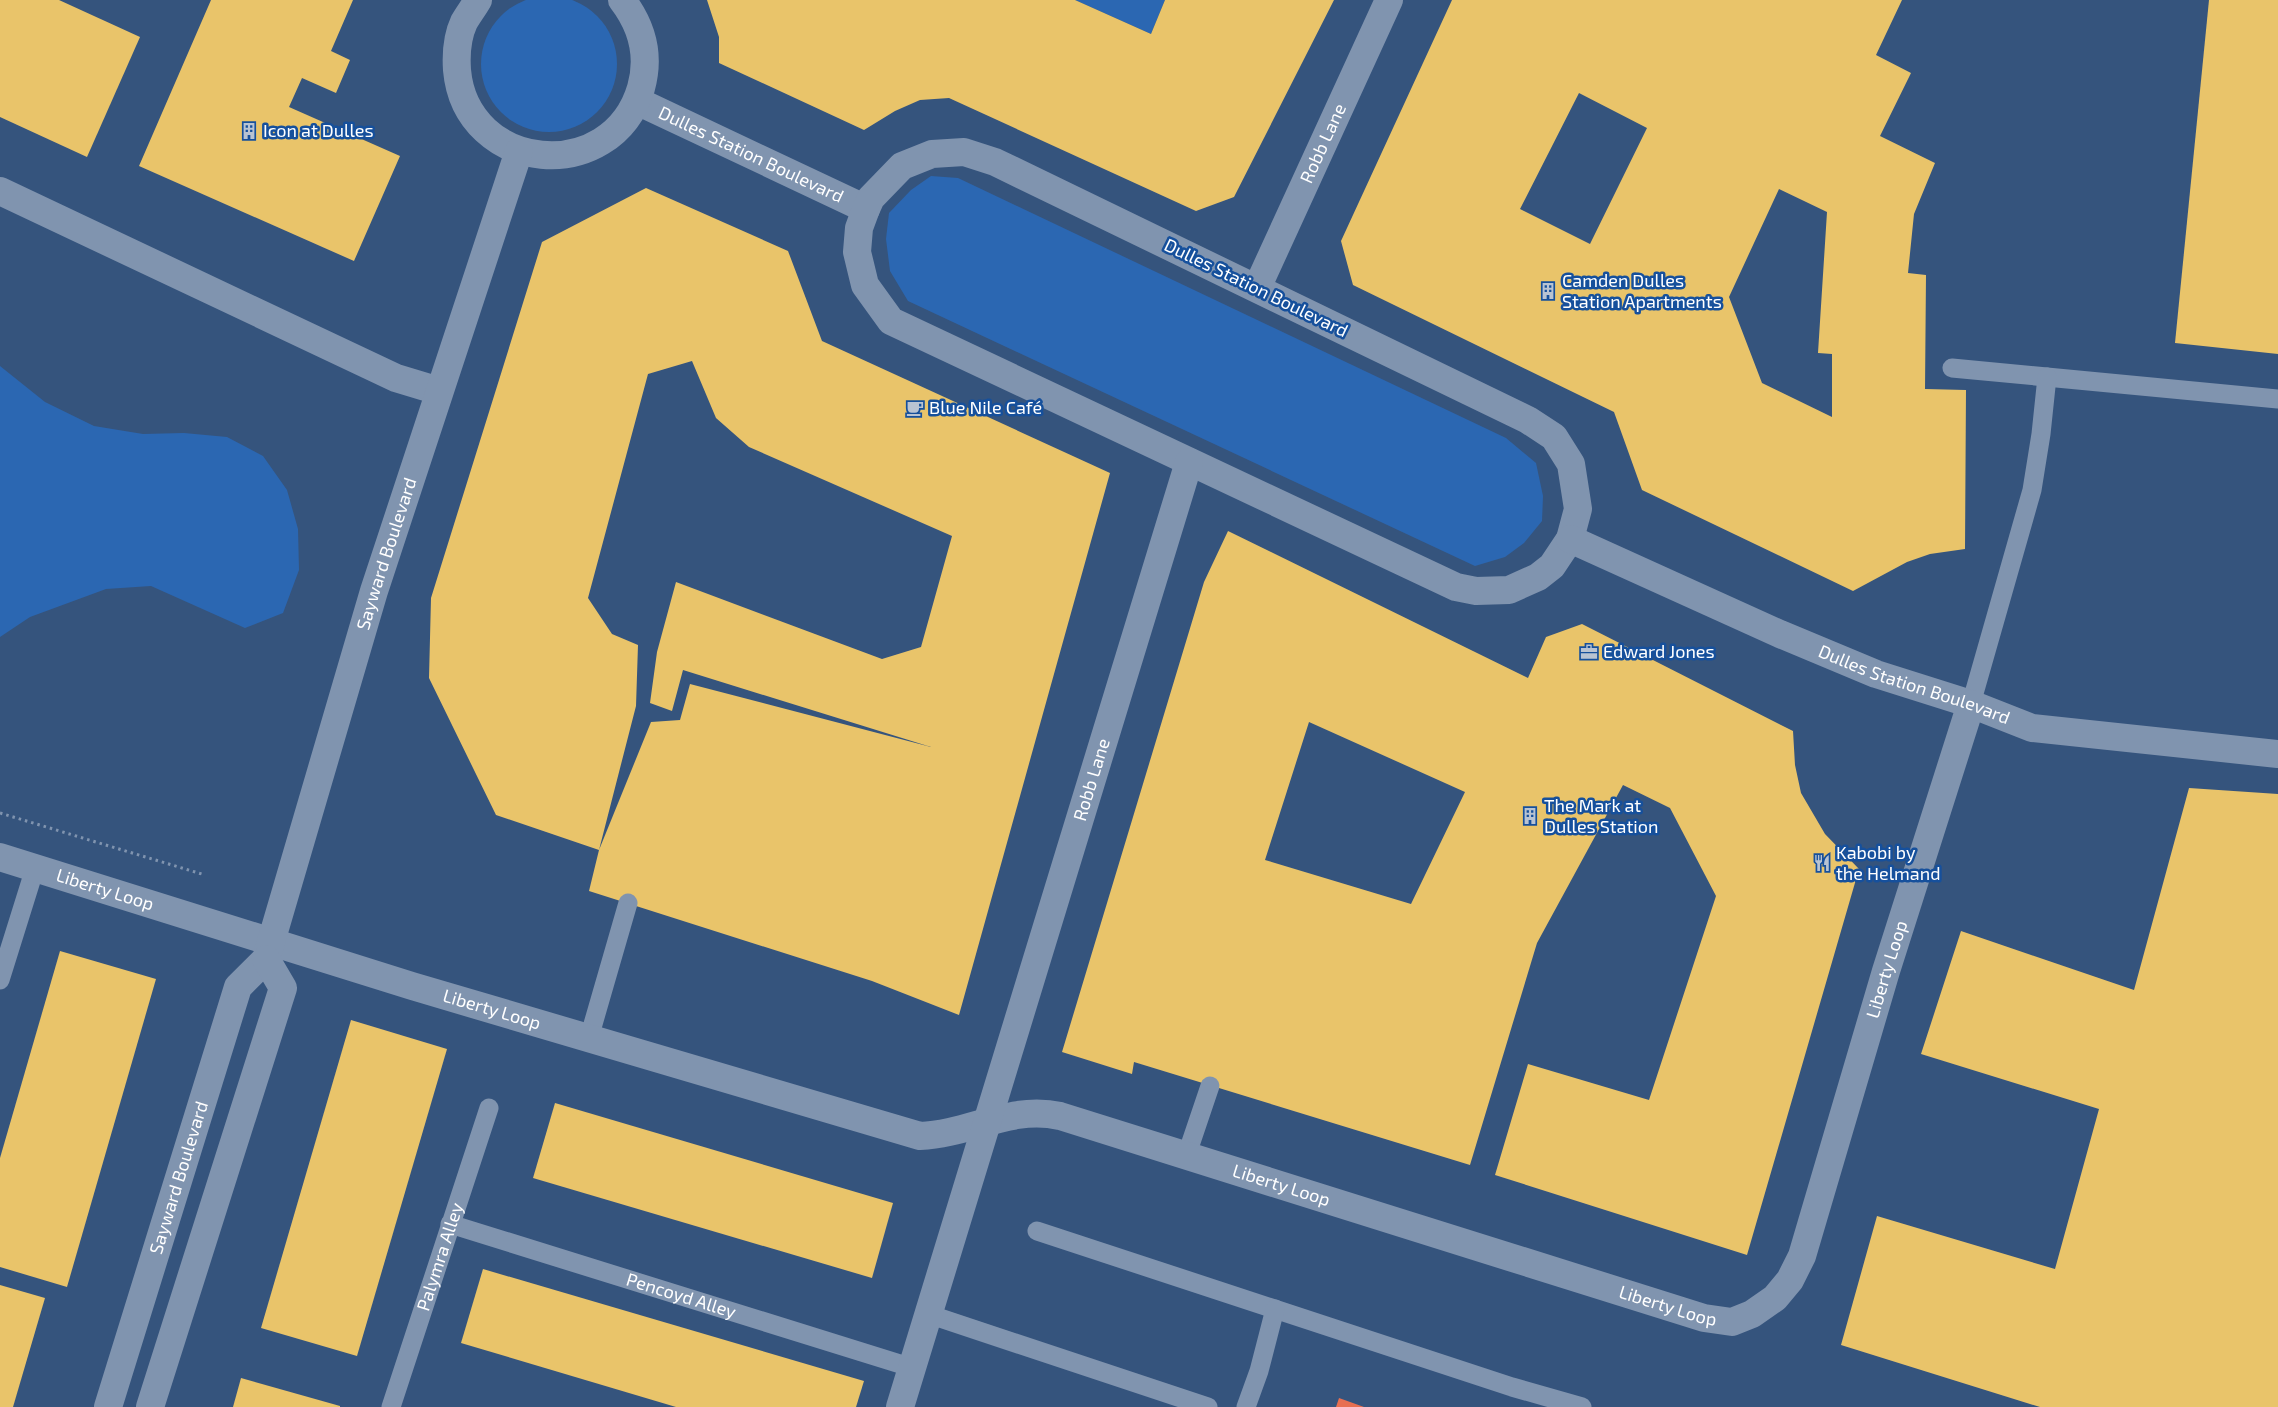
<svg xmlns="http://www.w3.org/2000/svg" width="2278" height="1407" viewBox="0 0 2278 1407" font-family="'Exo 2',sans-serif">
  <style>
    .green { fill: #2b67b2 }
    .homes { fill: #e9c46a; fill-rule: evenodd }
    .shops { fill: #e76f51 }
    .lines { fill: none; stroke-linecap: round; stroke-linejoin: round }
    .path { stroke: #8094af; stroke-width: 3; stroke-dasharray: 2.5 4; stroke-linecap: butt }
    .service { stroke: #8094af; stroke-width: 19 }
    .minor { stroke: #8094af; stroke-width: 28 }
    .tertiary { stroke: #8094af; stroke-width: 28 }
    .labels { text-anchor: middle; stroke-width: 5; stroke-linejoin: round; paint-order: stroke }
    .poi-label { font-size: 18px; fill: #fff; stroke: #16509c; text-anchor: start }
    .street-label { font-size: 18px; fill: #fff; stroke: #16509c }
  </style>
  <rect width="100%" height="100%" fill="#35547d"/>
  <g class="green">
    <circle cx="549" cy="64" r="68"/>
    <path d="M1075,0H1165L1151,34Z"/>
    <path d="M931,176L958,178L1506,438L1536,463L1543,496L1542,521L1524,543L1505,557L1475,566L908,301L890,271L886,239L889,213L911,190Z"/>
    <path d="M0,366L45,402L94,426L143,434L184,433L227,437L263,456L287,490L298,529L299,570L283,613L245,628L151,586L106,589L30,617L0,637Z"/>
  </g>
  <g class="homes">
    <path d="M0,0H59L140,37L87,157L0,117Z"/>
    <path d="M211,0H353L331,51L350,60L336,93L302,78L289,107L400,156L354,261L139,166Z"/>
    <path d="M707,0H1075L1151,34L1165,0H1334L1234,197L1196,211L949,98L920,100L895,111L864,130L719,63V37Z"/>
    <path d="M1452,0H1902L1876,55L1911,73L1880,136L1935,163L1914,214L1908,273L1926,275L1925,389L1966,390L1965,549L1930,554L1907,562L1853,591L1642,490L1614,412L1353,285L1341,241ZM1579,93L1647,128L1590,244L1520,209ZM1779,189L1827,212L1818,353L1832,354V417L1762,383L1729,297Z"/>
    <path d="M2209,0H2278V354L2175,343Z"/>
    <path d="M646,188L788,251L822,341L1110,473L959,1015L872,981L589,891L599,850L496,815L429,678L431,598L542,242ZM692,361L716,418L749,447L952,536L921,647L882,659L676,582L657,652L650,703L672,711L683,670L931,747L690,684L680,720L651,722L599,850L636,706L638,645L612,634L588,598L648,374Z"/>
    <path d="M1228,531L1528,678L1546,637L1582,624L1793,731L1795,765L1801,793L1825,834L1859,869L1747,1255L1495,1175L1528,1064L1649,1100L1716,896L1670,808L1623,785L1537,943L1470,1165L1134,1062L1132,1074L1062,1052L1204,582ZM1309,722L1465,792L1411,904L1265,860Z"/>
    <path d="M2189,788L2278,794V1407H2040L1841,1345L1877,1216L2055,1269L2099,1109L1921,1054L1961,931L2134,990Z"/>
    <path d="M60,951L156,979L67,1287L0,1267V1158Z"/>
    <path d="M351,1020L447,1049L357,1356L261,1328Z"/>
    <path d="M555,1103L893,1203L872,1278L533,1178Z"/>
    <path d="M483,1269L864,1381L856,1407H676L461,1343Z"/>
    <path d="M0,1285L45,1298L13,1407H0Z"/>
    <path d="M241,1378L340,1406V1407H233Z"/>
  </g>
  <path class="shops" d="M1339,1398L1364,1407H1336Z"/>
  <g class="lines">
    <path class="path" d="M0,813L205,875"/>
    <g class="service">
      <path d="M1952,368L2278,399"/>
      <path d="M1971,704L2032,490L2041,434L2047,377"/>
      <path d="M0,980L35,868"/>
      <path d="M589,1038L628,903"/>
      <path d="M1186,1157L1210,1086"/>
      <path id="s1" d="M450,1224L913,1368"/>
      <path d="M1037,1231L1512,1387L1582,1407"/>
      <path d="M928,1314L1208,1407"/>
      <path id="s2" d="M391,1407L489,1108"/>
      <path d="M1246,1407L1259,1371L1275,1309"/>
    </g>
    <g class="minor">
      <path id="s3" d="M637,101L866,209"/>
      <path d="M964,152L995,162L1528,420L1554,437L1571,464L1578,509L1570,539L1552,566L1538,577L1509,590L1476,591L1456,587L891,321L865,285L857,252L859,228L866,209L871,198L902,166L932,154Z"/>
      <path d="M0,191L396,378L439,391"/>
      <path id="s4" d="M1257,288L1389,0"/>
      <path id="s5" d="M1570,539L1780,634L1876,674L1971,704L2032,728L2278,754"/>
      <path id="s6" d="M0,857L412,986L920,1136C970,1134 1010,1105 1060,1116L1704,1318L1732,1322L1752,1314L1775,1298L1790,1280L1802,1256L1886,971L1971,704"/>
      <path id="s7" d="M900,1407L1189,462"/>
    </g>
    <g class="tertiary">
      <path d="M478,0C474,7 468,15 464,22C457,37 456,55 457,70C466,173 612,187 641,88C650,56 642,26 622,0"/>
      <path id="s8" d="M108,1407L238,987L266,959L374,591L519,151"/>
      <path d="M150,1407L283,988L266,959"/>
    </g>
  </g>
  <defs>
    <g id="building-bare" transform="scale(1.35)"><path d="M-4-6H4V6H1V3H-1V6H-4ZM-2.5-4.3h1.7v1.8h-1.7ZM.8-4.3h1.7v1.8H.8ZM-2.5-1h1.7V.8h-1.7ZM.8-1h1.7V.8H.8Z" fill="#b8c3d2" stroke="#16509c" stroke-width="2.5" paint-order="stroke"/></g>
    <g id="cafe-bare" transform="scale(1.35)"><path d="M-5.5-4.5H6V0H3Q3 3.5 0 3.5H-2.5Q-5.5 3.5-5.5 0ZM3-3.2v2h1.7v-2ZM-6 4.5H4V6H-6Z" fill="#b8c3d2" stroke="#16509c" stroke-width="2.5" paint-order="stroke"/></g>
    <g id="office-bare" transform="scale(1.35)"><path d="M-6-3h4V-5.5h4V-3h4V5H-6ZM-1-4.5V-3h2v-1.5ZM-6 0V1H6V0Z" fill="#b8c3d2" stroke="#16509c" stroke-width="2.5" paint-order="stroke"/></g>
    <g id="restaurant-bare" transform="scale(1.35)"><path d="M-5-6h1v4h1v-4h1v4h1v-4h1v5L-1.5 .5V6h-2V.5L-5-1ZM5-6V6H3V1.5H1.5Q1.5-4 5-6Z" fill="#b8c3d2" stroke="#16509c" stroke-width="2.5" paint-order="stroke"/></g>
  </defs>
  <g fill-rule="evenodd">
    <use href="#building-bare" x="249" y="131"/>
    <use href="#building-bare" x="1548" y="291"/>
    <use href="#cafe-bare" x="915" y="408"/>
    <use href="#office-bare" x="1589" y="652"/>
    <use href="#building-bare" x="1530" y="816"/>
    <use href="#restaurant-bare" x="1822" y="863"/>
  </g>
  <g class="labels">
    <g class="poi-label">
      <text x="263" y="137">Icon at Dulles</text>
      <text x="1562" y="287">Camden Dulles<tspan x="1562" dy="21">Station Apartments</tspan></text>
      <text x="929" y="414">Blue Nile Café</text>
      <text x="1603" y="658">Edward Jones</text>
      <text x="1544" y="812">The Mark at<tspan x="1544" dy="21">Dulles Station</tspan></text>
      <text x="1836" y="859">Kabobi by<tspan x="1836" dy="21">the Helmand</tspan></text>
    </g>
    <g class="street-label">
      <text dy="6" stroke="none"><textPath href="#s4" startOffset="159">Robb Lane</textPath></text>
      <text dy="6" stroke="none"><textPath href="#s3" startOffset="126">Dulles Station Boulevard</textPath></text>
      <text transform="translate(1256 288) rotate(26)" y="6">Dulles Station Boulevard</text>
      <text dy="6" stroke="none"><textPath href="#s8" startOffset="902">Sayward Boulevard</textPath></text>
      <text dy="6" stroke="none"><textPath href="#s5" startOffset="374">Dulles Station Boulevard</textPath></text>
      <text dy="6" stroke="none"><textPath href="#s7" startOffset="656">Robb Lane</textPath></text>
      <text dy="6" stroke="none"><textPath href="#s6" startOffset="110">Liberty Loop</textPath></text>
      <text dy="6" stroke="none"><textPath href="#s6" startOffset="2206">Liberty Loop</textPath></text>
      <text dy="6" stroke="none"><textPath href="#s6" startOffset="515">Liberty Loop</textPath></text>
      <text dy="6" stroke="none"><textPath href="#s8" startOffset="240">Sayward Boulevard</textPath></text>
      <text dy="6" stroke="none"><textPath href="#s6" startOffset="1336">Liberty Loop</textPath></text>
      <text dy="6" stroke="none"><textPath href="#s2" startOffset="158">Palymra Alley</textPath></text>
      <text dy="6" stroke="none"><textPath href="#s1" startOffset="242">Pencoyd Alley</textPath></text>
      <text dy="6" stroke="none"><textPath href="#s6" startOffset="1741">Liberty Loop</textPath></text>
    </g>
  </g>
</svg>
